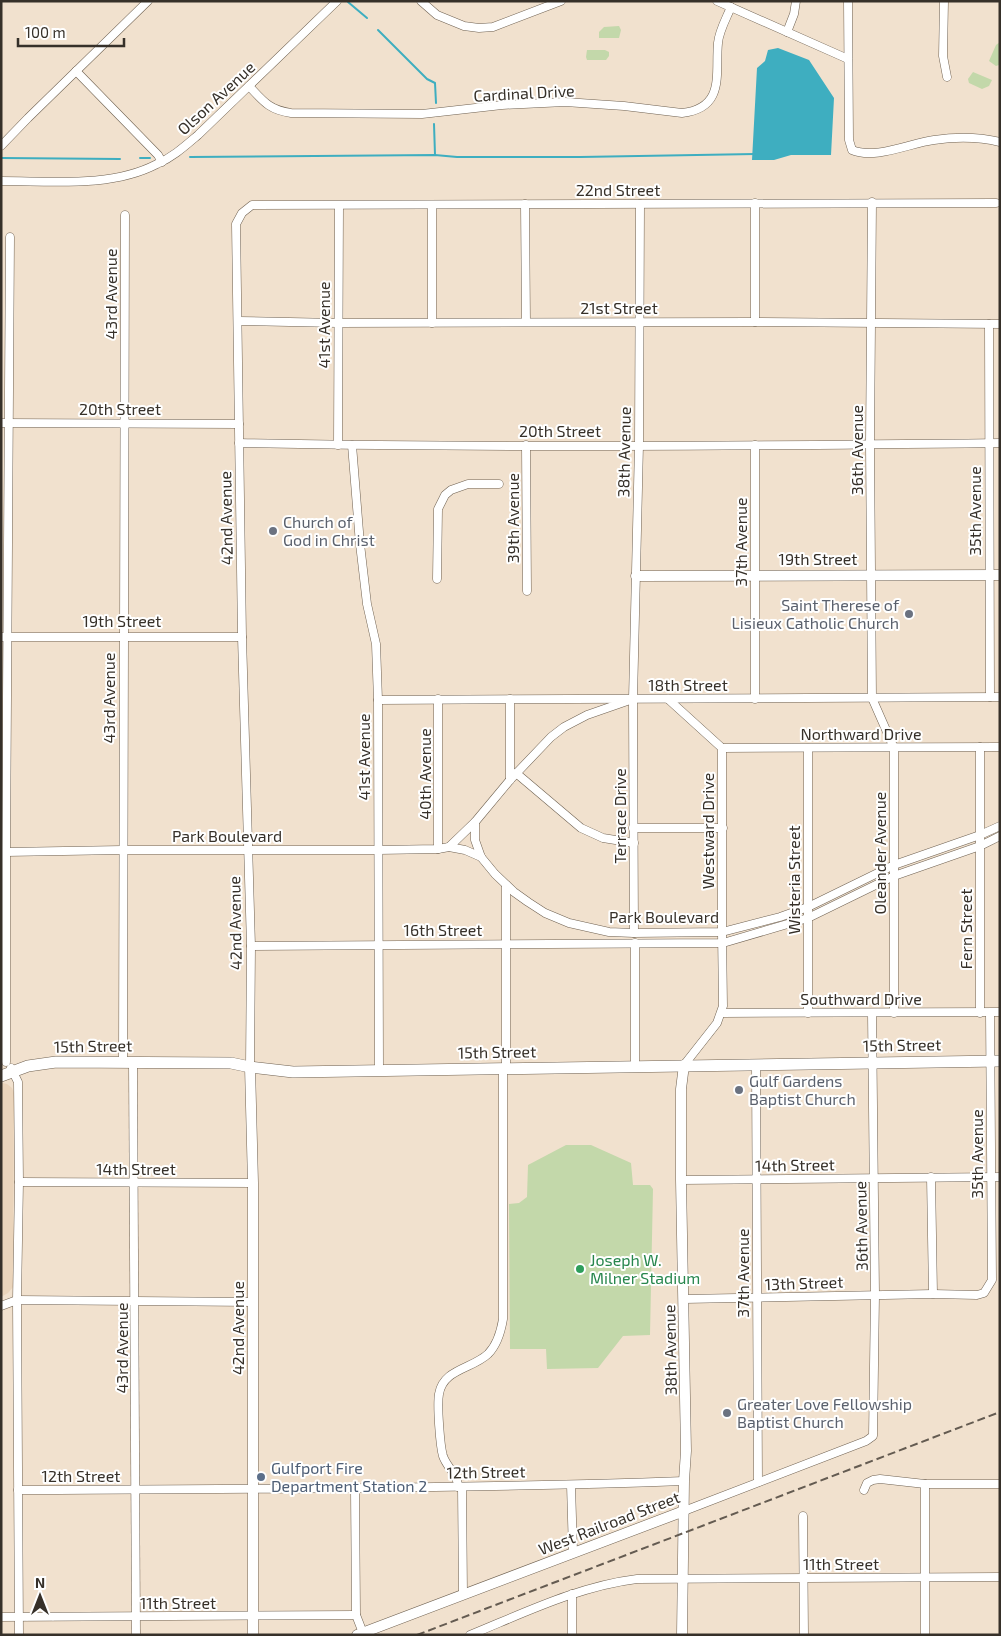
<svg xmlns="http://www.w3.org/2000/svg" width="1001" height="1636" viewBox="0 0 1001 1636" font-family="'Exo 2',sans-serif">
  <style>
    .built { fill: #ead4bb }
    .green { fill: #c3d8aa }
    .water { fill: #3eaec0 }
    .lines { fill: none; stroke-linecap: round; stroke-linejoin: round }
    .stream { stroke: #3eaec0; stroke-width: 2 }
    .minor-casing { stroke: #6f6151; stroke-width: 9 }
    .tertiary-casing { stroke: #6f6151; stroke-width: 11 }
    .secondary-casing { stroke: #6f6151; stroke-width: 12 }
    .minor { stroke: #fff; stroke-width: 8 }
    .tertiary { stroke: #fff; stroke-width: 10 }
    .secondary { stroke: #fff; stroke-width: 11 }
    .rail { stroke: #645b51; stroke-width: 2; stroke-dasharray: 8 4; stroke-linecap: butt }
    .worship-dot { fill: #6b7280; stroke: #fff; stroke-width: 2 }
    .leisure-dot { fill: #2e9e5b; stroke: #fff; stroke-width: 2 }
    .service-dot { fill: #5c6f8a; stroke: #fff; stroke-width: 2 }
    .labels { text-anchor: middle; stroke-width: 4; stroke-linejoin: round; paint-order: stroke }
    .street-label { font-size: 16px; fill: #363029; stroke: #fff }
    .worship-label { font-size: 16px; fill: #5b616d; stroke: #fff; text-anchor: start }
    .leisure-label { font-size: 16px; fill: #27864d; stroke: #fff; text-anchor: start }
    .service-label { font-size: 16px; fill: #4e5e75; stroke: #fff; text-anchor: start }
  </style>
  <rect width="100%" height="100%" fill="#f1e1ce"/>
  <path class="built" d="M3,1083L7,1084L12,1088L14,1093L13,1287L8,1293L1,1297V1084Z"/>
  <g class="green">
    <path d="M619,26L621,30L619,38H599V32L604,27Z"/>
    <path d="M1000,42V63L999,65L996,66L989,61L996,45Z"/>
    <path d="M587,50H605L609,52V56L606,60H587L586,57Z"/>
    <path d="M973,72L992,80L989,86L982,89L969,83L968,79Z"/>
    <path d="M566,1145H591L631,1163L633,1185H650L653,1189L650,1335L623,1336L598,1368L547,1369L546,1349H510L509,1204L519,1203L527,1197L528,1165Z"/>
  </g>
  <path class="water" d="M778,48L809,60L834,98L831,155H791L774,160H752L757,68L765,61L768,50Z"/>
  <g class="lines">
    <g class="stream">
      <path d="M348,2L367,18"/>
      <path d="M378,30L427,79L435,83L436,103"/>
      <path d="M434,124L435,155"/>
      <path d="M190,157L435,155L457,157H580L755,154"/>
      <path d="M2,158L120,159"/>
      <path d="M140,158H150"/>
    </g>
    <g class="minor-casing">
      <g id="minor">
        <path d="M421,1L437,15L464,26L479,28L493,27L561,1"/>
        <path d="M717,1L848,59"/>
        <path d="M848,1L849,140L852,150C875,160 910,143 934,140C955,137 979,137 1000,142"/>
        <path d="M944,1L943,56L947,77"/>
        <path d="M787,32L794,14L796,1"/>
        <path d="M76,71L158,155L162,162"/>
        <path d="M249,86C263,101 269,110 291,113L422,114L502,105L565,102L624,106L682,113C726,108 715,73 718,43C719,31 726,19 731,7"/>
        <path d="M1,146L28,118L148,1"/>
        <path d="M1,181C52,181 111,188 157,164C173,157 185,146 198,135L337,1"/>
        <path d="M872,202L870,444L872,698L894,748V1013"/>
        <path d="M525,204L526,322"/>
        <path d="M432,205V323"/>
        <path d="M239,321L337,323L755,322L1000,324"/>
        <path d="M755,322V203"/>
        <path d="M989,324L990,697"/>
        <path d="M1,423L239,424"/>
        <path d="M239,443C493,448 746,446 1000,443"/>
        <path d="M338,445L339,206"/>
        <path d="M352,445L360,544L367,604L376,644L378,700L379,1070"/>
        <path d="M526,445L527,591"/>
        <path d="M437,579L438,509L445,495L451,490L468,484H499"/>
        <path d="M1,637H242"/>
        <path d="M633,699L587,715L564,727L551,737L510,780L475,822V840L481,857L495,874L514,892L528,902L545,913L569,923L609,932L634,933L722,932L780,917L808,907L894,865L980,835L1000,826"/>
        <path d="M668,699L722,748V932L723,1006L717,1023L684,1065"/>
        <path d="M755,699V445"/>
        <path d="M378,700L1000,697"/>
        <path d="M980,747V1013"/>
        <path d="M722,748L1000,747"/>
        <path d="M808,748V1013"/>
        <path d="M516,773L581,828L603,838L634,843"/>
        <path d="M510,780V699"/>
        <path d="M633,828H723"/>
        <path d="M449,847L465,850L481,857"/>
        <path d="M438,849V699"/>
        <path d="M6,852L122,850H378L438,849L449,847L475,822"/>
        <path d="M506,885V1068"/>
        <path d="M634,933L633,699L639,445L640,204"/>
        <path d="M635,943V1066"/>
        <path d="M251,946L723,943L808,918L894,876L980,846L1000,836"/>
        <path d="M722,1013L1000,1012"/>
        <path d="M6,1062V852L10,237"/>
        <path d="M123,1062L125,215"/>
        <path d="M133,1062L136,1635"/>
        <path d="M756,1064L758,1482"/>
        <path d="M250,1067L251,946L242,637L236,224L242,213L252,205L996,203"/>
        <path d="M11,1068L18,1082L19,1182L17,1300L19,1635"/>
        <path d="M931,1177L933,1294"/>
        <path d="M681,1180L1000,1177"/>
        <path d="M19,1182L253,1183"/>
        <path d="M684,1299L933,1294L977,1295L984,1293L992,1280L990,1013"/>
        <path d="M1,1306L17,1300L253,1302"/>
        <path d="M925,1484V1635"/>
        <path d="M571,1485L573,1552"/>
        <path d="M458,1487C458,1474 447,1468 443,1456C440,1446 437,1405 439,1394C443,1369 472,1369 488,1354C497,1345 501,1331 503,1319V1068"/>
        <path d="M462,1487L463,1594"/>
        <path d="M355,1489L356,1615L363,1633"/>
        <path d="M18,1490C240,1489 462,1489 684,1481"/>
        <path d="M864,1490L867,1483L873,1480L880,1479L925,1484H1000"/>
        <path d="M684,1511L866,1441L873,1436L875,1295L872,1013"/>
        <path d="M803,1516L804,1635"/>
        <path d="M1,1617L356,1615"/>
        <path d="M470,1635C524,1613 579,1586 637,1579L1000,1577"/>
        <path d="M572,1635V1594"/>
      </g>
    </g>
    <g class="tertiary-casing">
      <g id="tertiary">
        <path d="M636,576L1000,575"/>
        <path d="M250,1067L253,1183V1635"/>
        <path d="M357,1635L684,1511"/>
        <path d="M682,1635L684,1481L686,1451L681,1180V1089L684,1065"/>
      </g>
    </g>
    <g class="secondary-casing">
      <path id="secondary" d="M1,1076L28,1066L56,1062L231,1063L250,1067L293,1072L1000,1061"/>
    </g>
    <use href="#minor" class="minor"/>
    <use href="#tertiary" class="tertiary"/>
    <use href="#secondary" class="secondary"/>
    <path class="rail" d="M417,1635L1000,1412"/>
  </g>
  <g class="worship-dot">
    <circle cx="273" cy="531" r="5"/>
    <circle cx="909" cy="614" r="5"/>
    <circle cx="739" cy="1090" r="5"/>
    <circle cx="727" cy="1413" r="5"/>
  </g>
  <circle class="leisure-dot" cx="580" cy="1269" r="5"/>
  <circle class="service-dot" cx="261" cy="1477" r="5"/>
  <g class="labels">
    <g class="street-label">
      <text transform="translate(524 93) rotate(-3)" y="6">Cardinal Drive</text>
      <text transform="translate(216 98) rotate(-43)" y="6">Olson Avenue</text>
      <text x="618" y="196">22nd Street</text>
      <text transform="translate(111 294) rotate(-90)" y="6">43rd Avenue</text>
      <text x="619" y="314">21st Street</text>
      <text transform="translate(324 325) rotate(-90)" y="6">41st Avenue</text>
      <text x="120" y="415">20th Street</text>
      <text x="560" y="437">20th Street</text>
      <text transform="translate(857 450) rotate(-90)" y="6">36th Avenue</text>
      <text transform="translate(624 452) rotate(-89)" y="6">38th Avenue</text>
      <text transform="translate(975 511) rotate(-90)" y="6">35th Avenue</text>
      <text transform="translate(226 518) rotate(-91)" y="6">42nd Avenue</text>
      <text transform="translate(513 518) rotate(-90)" y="6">39th Avenue</text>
      <text transform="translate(741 542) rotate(-90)" y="6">37th Avenue</text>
      <text x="818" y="565">19th Street</text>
      <text x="122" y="627">19th Street</text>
      <text x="688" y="691">18th Street</text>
      <text transform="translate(109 698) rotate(-90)" y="6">43rd Avenue</text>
      <text x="861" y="740">Northward Drive</text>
      <text transform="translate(364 757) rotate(-90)" y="6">41st Avenue</text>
      <text transform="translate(425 774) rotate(-90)" y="6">40th Avenue</text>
      <text transform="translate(620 816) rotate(-90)" y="6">Terrace Drive</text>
      <text transform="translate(708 831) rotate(-90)" y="6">Westward Drive</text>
      <text x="227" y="842">Park Boulevard</text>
      <text transform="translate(880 853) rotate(-90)" y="6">Oleander Avenue</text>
      <text transform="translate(794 880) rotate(-90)" y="6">Wisteria Street</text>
      <text x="664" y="923">Park Boulevard</text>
      <text transform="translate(235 923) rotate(-91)" y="6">42nd Avenue</text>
      <text transform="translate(966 929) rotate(-90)" y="6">Fern Street</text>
      <text x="443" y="936">16th Street</text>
      <text x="861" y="1005">Southward Drive</text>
      <text transform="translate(902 1045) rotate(-1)" y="6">15th Street</text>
      <text transform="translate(93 1046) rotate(-1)" y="6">15th Street</text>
      <text transform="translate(497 1052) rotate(-1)" y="6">15th Street</text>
      <text transform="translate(977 1154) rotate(-90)" y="6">35th Avenue</text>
      <text transform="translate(795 1165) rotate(-1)" y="6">14th Street</text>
      <text x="136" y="1175">14th Street</text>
      <text transform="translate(861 1226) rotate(-91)" y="6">36th Avenue</text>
      <text transform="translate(743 1273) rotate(-90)" y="6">37th Avenue</text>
      <text transform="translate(804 1283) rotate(-2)" y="6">13th Street</text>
      <text transform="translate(238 1328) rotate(-90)" y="6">42nd Avenue</text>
      <text transform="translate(122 1348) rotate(-90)" y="6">43rd Avenue</text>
      <text transform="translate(670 1350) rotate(-91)" y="6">38th Avenue</text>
      <text transform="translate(486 1472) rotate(-1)" y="6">12th Street</text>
      <text x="81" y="1482">12th Street</text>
      <text transform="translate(609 1523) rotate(-21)" y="6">West Railroad Street</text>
      <text x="841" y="1570">11th Street</text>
      <text x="178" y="1609">11th Street</text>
    </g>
    <g class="worship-label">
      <text x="283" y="528">Church of<tspan x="283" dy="18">God in Christ</tspan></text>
      <text x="899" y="611" text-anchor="end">Saint Therese of<tspan x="899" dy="18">Lisieux Catholic Church</tspan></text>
      <text x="749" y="1087">Gulf Gardens<tspan x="749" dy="18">Baptist Church</tspan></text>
      <text x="737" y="1410">Greater Love Fellowship<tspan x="737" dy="18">Baptist Church</tspan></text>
    </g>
    <g class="leisure-label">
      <text x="590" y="1266">Joseph W.<tspan x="590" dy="18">Milner Stadium</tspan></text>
    </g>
    <g class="service-label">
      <text x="271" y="1474">Gulfport Fire<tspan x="271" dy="18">Department Station 2</tspan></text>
    </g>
  </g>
  <rect width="1001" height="1636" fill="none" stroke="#363029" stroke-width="5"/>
  <g transform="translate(40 1596)" stroke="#ffffff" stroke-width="4" paint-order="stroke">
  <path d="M0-4L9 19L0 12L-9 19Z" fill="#363029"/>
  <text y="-8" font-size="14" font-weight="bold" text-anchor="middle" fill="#363029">N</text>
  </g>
  <path d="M18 38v8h106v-8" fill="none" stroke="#363029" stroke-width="2.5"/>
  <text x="25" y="38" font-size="15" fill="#363029" stroke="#ffffff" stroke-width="4" paint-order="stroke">100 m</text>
</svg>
